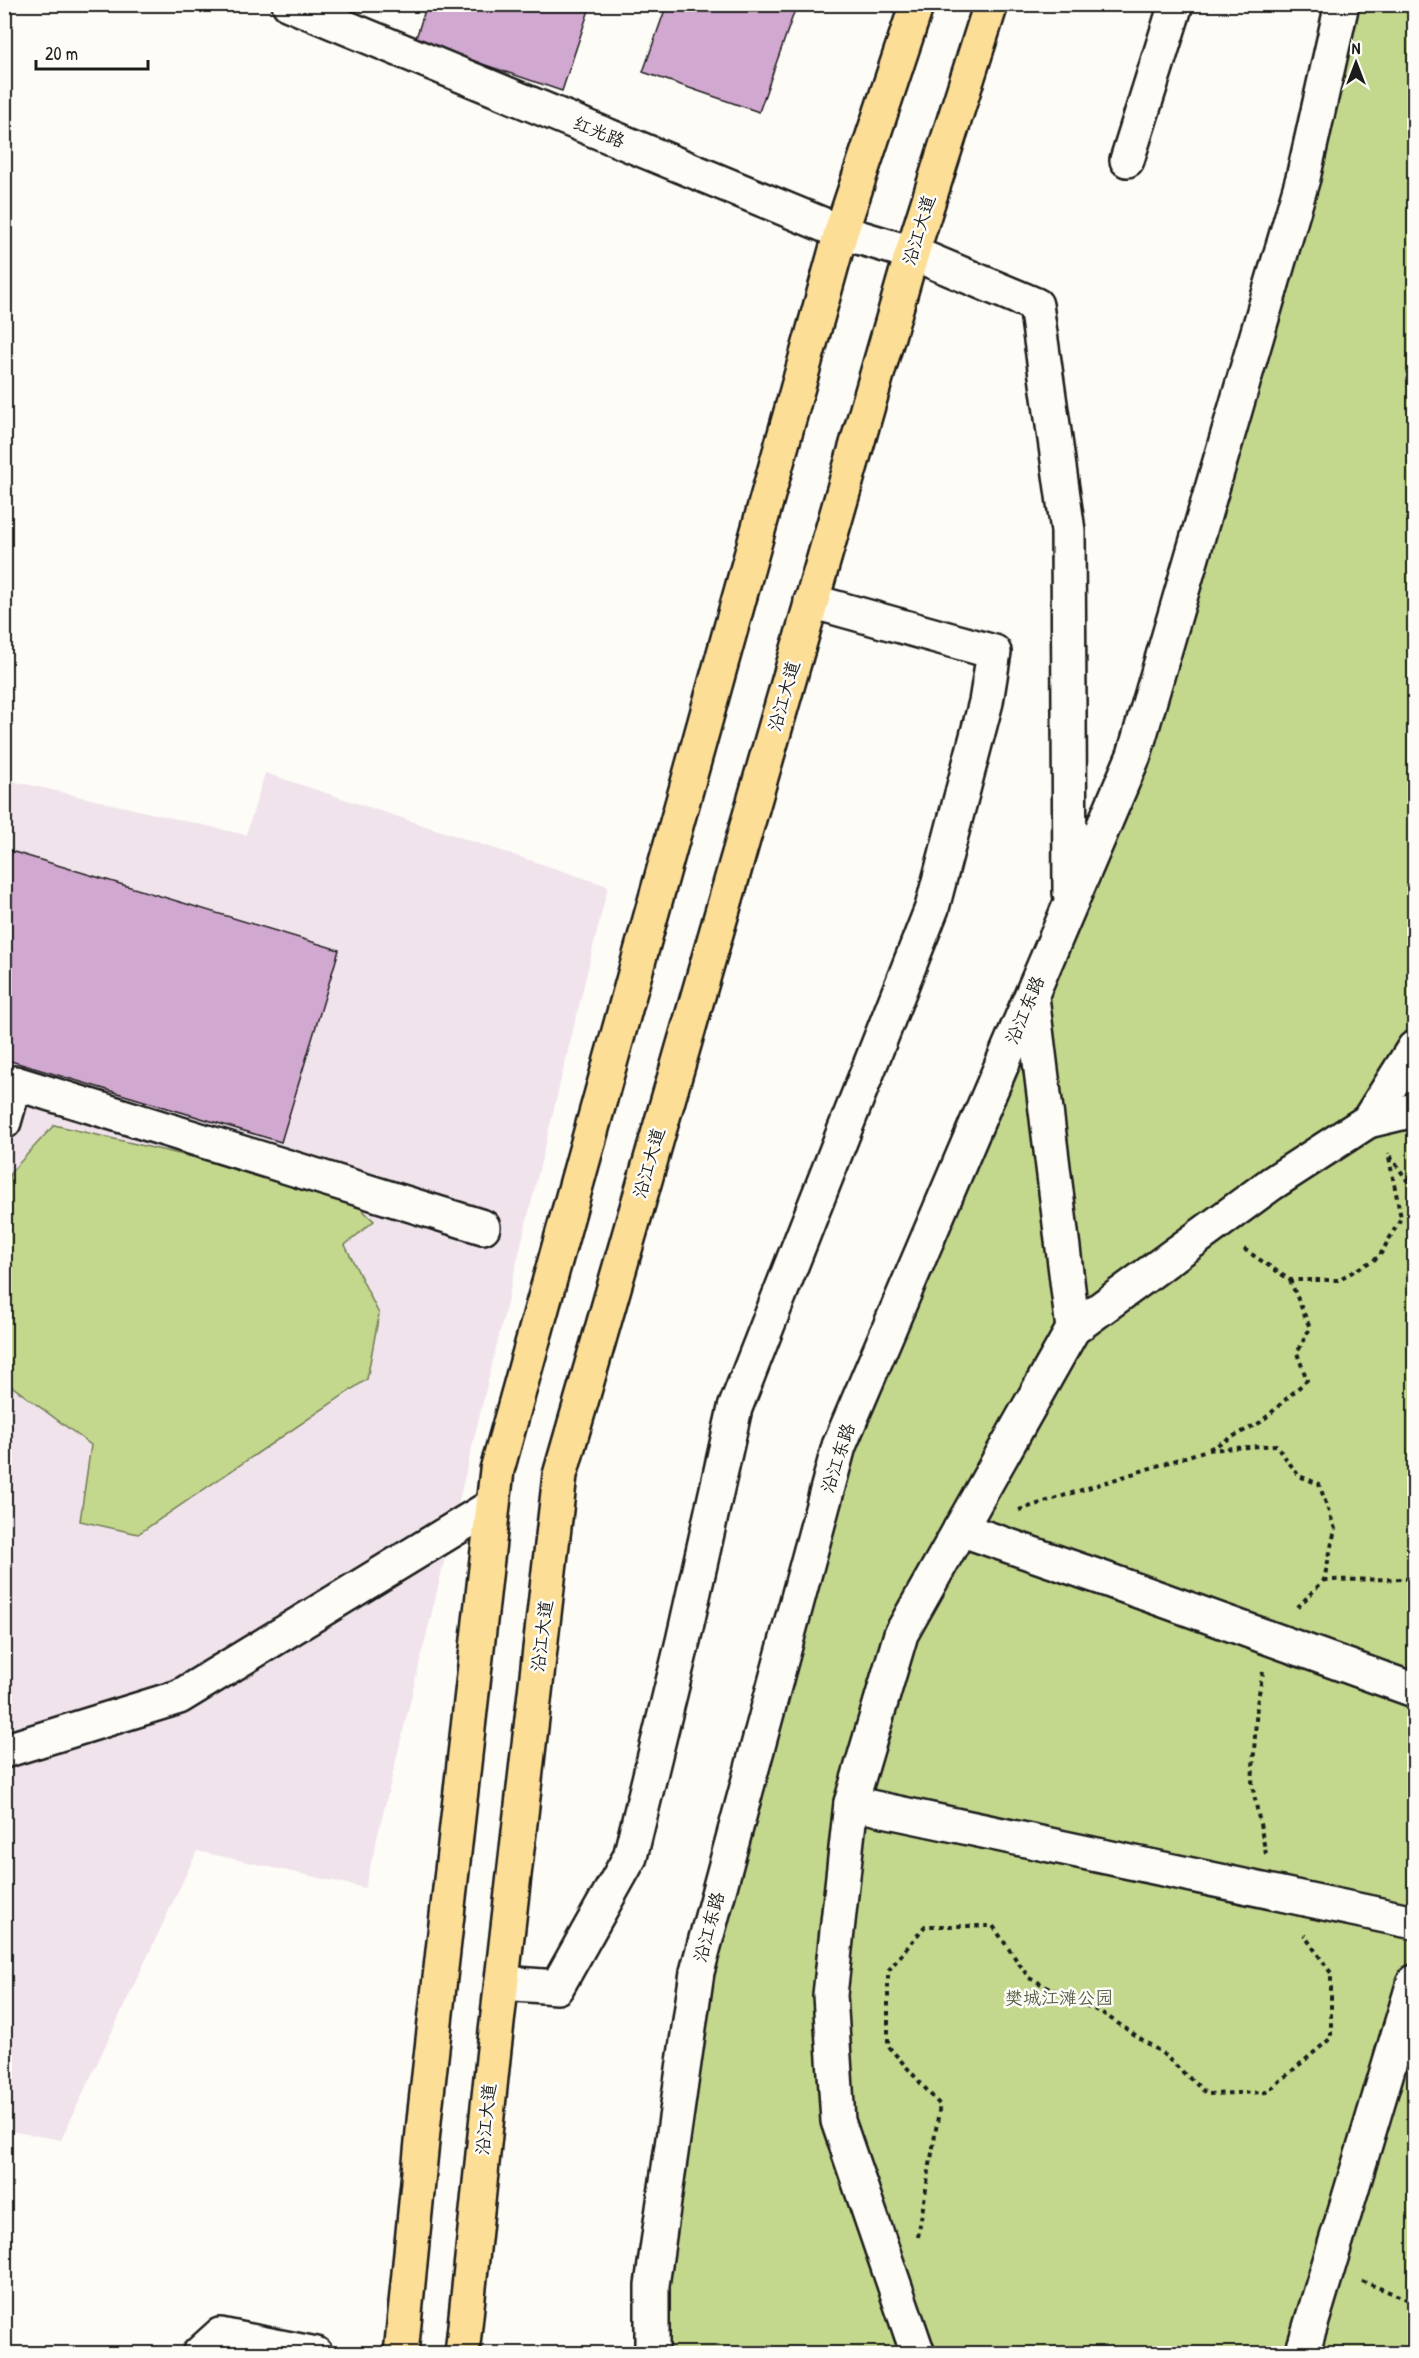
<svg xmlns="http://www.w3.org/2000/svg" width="1419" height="2358" viewBox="0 0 1419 2358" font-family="'Patrick Hand','LXGW WenKai TC',sans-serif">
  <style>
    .built { fill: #f0e3eb }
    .green { fill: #c3d88d; stroke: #707a54; stroke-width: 1.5 }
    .building { fill: #d1a8cf; stroke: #1c1c1c; stroke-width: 1.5 }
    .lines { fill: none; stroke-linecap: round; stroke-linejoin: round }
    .minor-casing { stroke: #1c1c1c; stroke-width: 38 }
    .major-casing { stroke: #1c1c1c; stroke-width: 38 }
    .path { stroke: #1c1c1c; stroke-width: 4; stroke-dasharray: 4.5 4.5; stroke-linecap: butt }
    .minor { stroke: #fdfcf7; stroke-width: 33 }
    .major { stroke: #fdde96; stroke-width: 33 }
    .labels { text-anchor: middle; stroke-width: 5; stroke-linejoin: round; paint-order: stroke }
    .street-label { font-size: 18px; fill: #1c1c1c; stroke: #fdfcf7 }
    .park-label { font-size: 18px; fill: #565e44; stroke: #fdfcf7 }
  </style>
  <rect width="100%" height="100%" fill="#fdfcf7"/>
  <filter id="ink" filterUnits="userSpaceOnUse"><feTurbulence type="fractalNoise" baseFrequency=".0167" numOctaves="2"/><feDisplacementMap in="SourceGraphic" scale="12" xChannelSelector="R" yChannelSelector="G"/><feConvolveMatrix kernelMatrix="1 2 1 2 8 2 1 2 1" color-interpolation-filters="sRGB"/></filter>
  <g filter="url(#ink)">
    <path class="built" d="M265,773L608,886L365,1888L197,1851L61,2140L4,2130V779L246,835Z"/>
    <g class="green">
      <path d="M1342,5H1414V2353L652,2354L697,1972L839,1446L1134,755Z"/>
      <path d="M54,1125L343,1192L374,1221L345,1245L379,1314L367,1379L138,1534L80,1521L91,1445L5,1381V1198L11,1172Z"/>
    </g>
    <g class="building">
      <path d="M427,4H591L562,91L415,41Z"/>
      <path d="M667,4H797L759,112L643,72Z"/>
      <path d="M4,849L339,950L281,1142L4,1059Z"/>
    </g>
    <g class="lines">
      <g class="minor-casing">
        <g id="minor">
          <path d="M289,4L841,232L912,253L1036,305L1068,531L1070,893"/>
          <path d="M1127,160L1176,4"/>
          <path d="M1032,997L1073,1329"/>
          <path d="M1368,1121L1414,1110"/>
          <path d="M4,1122L15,1083L483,1227"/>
          <path d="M960,1529L1105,1579L1414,1690"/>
          <path d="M4,1751L179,1697L492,1506"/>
          <path d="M851,1803L1414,1922"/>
          <path d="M502,1983L557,1987L630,1857L683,1641L735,1408L932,908L986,702L994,652L811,601"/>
          <path d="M199,2354L220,2335L316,2354"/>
          <path d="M652,2354V2285L697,1972L839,1446L1134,755L1303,178L1342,4"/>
          <path d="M918,2354L838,2121L830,1995L851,1803L901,1634L1073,1329L1271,1184L1368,1121L1414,1048"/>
          <path d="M1302,2354L1414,1982"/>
        </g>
      </g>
      <g class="major-casing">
        <g id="major">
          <path d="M401,2354L425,2111L497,1470L841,232L917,4"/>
          <path d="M462,2354L494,2049L560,1475L912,253L991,4"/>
        </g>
      </g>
      <g class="path">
        <path d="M1390,1156L1414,1190"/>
        <path d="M1244,1249L1290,1280H1338L1379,1257L1401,1218L1388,1153"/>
        <path d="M1290,1280L1310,1328L1297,1353L1307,1380L1261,1422L1207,1450L1276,1445L1299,1476L1319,1484L1335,1529L1324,1580L1296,1609"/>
        <path d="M1019,1510L1207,1450"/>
        <path d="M1324,1580L1410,1579L1414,1584"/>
        <path d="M1263,1672L1257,1704L1252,1784L1266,1854"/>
        <path d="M918,2237L940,2105L888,2046V1971L925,1926H993L1029,1978L1104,2014L1162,2053L1207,2094L1267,2092L1331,2038V1973L1304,1935"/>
        <path d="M1362,2281L1414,2302"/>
        <path d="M1413,2354L1414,2351"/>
      </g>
      <use href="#minor" class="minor"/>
      <use href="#major" class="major"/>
    </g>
  </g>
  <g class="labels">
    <g class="street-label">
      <text transform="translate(599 132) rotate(22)" y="6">红光路</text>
      <text transform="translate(919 230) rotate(-73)" y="6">沿江大道</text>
      <text transform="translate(784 696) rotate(-74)" y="6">沿江大道</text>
      <text transform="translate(1025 1010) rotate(-67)" y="6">沿江东路</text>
      <text transform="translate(649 1163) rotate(-74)" y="6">沿江大道</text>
      <text transform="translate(838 1458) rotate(-72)" y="6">沿江东路</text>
      <text transform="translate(542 1636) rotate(-83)" y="6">沿江大道</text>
      <text transform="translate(709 1927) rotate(-75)" y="6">沿江东路</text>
      <text transform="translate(486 2119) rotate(-84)" y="6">沿江大道</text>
    </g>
    <g class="park-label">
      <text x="1059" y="2004">樊城江滩公园</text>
    </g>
  </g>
  <rect width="1419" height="2358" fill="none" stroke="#fdfcf7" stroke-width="24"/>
  <rect x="12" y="12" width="1395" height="2334" fill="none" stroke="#1c1c1c" stroke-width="2" filter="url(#ink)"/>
  <g transform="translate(1356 63)" stroke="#fdfcf7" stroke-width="4.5" paint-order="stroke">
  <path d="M0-4.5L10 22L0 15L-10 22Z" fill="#1c1c1c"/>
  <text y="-9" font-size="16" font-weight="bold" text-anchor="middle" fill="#1c1c1c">N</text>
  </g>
  <path d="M36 60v9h112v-9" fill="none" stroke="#1c1c1c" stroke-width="3"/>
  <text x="45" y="60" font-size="18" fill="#1c1c1c" stroke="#fdfcf7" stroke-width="4.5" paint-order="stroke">20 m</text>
</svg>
